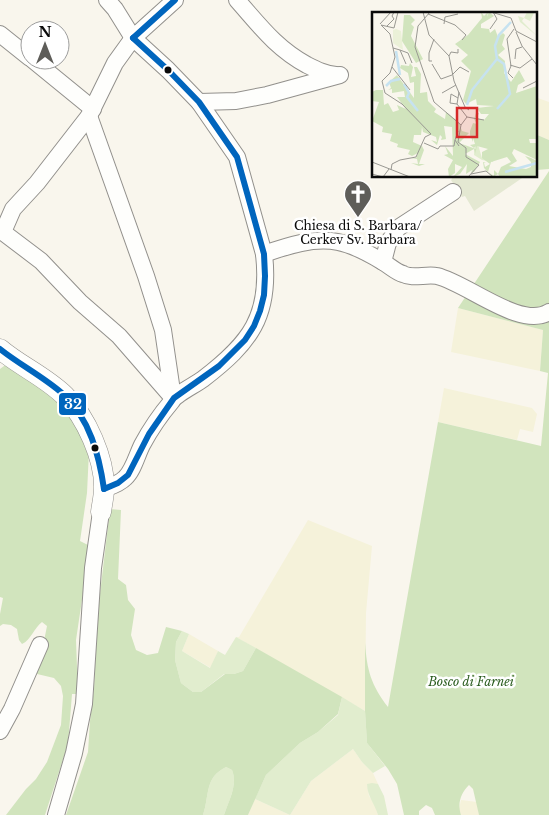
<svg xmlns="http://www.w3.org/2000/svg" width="549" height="815" viewBox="0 0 549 815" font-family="'Libre Baskerville',serif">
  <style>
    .farmland { fill: #f5f2da }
    .green { fill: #e1edce }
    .forest { fill: #d1e4bd }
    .cemetery { fill: #e4e8d2 }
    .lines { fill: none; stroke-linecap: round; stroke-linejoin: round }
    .minor-casing { stroke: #92908c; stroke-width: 18 }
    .tertiary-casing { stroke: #92908c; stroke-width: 21 }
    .minor { stroke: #fefefc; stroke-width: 16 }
    .tertiary { stroke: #fefefc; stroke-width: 20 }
    .bus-1-casing { stroke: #fff; stroke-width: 10 }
    .bus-1 { stroke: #0065bd; stroke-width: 6 }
    .bus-dot { fill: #0a0a0a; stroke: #fff; stroke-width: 2 }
    .labels { text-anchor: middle; stroke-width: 5; stroke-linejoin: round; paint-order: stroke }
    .poi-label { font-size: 12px; fill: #0a0a0a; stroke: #fff }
    .park-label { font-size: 12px; font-style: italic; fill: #2c5d20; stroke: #fff }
    .inset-river { fill: none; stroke: #c6e2f0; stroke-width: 2.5 }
    .inset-road { fill: none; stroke: #999892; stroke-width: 1 }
    .view { fill: #d62828; fill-opacity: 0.15; stroke: #d62828; stroke-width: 2.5 }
    .inset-edge { fill: none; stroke: #0a0a0a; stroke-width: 2.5 }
    .line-badge { stroke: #fff; stroke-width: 2 }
    .badge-label { font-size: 14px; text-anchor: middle; font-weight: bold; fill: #fff }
  </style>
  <rect width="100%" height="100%" fill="#f9f6ed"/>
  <g class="farmland">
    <path d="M535,97L549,102V140L535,134Z"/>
    <path d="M458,308L543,330L540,371L451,352Z"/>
    <path d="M444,388L532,408L537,414L533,432L520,429L517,440L438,422Z"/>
    <path d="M308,520L372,546L366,613L365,711L236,637H239Z"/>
    <path d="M189,634L218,651L211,668L182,651Z"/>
    <path d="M353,749L362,762L373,773L378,784H367L369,796L376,807L378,815H248L255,799L290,815L311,781Z"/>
    <path d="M461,800L477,802L479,815H461L459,809Z"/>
  </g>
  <g class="green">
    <path d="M182,631L189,634L182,651L210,668L218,651L225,655L236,637L256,648L243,671L234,674H224L201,692H193L181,683L175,660L176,642Z"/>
    <path d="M342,697L365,711L367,743L385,766L373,773L362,762L353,749L311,781L290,815L255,799L266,775L300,743L318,732L338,715Z"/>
    <path d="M226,767L232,770C238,785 229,800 224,815H203C210,795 204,778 226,767Z"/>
    <path d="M372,783L378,784L384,796L388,815H378C375,804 367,796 367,784Z"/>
  </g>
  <g class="forest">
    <path d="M535,134L549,140V169L537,170L535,167Z"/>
    <path d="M549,171V815H479L473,789L469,785C461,793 457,803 461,815H435L432,808L426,805L419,811V815H404L397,784L388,769L367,743L365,711V643C367,670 371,685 388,707L438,422L541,446L548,373L540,371L543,330L458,308Z"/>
    <path d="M8,363L66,406L89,451L87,493L80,541L90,546L76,640L78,694H72L68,744L45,815H6L26,789L36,779L47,762L61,725L63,696L61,686L54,678L37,674L32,666L43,646L47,626L42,622C34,628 31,640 22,644L19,640L17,629L11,625L3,624L0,626V614L3,598L0,597V369Z"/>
    <path d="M110,509L121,510L118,579L126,585L128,600L135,609L131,635L136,650L147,655L158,653L166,627L182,631L176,642L175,660L181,683L193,692H201L225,674H234L243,671L256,648L342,697L338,714L318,732L300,743L266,775L248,815H224C229,800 238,785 232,770L226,767C204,778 210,795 203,815H66L88,752L90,721L94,689L97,619Z"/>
  </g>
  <path class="cemetery" d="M451,176H525L474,211L465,196L462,197L451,180L452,179Z"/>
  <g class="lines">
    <g class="minor-casing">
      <g id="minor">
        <path d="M237,0C260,26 276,48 307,65C317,70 325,74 336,75"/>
        <path d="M0,34L30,58"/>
        <path d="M33,60L93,109"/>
        <path d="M199,102L236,101L267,95L340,75"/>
        <path d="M89,116L146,276L163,330L173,398"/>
        <path d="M0,230L41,261L80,302L119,336L173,398"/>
        <path d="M3,232L13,209L37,183L89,116L115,63L133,38L175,0"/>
        <path d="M264,254C287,246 314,237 338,242C353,245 370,254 383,262C390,266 396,272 403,274C412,279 426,274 437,276C467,283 521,330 549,312"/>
        <path d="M383,262L388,243L398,228L453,192"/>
        <path d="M104,489C112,486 119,484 125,478C133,471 137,455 142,445C150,430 161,414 172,401C176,394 195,385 203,379C250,343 271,316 264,254L237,157L199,102L168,70L133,38L115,9L107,0"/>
        <path d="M0,731L12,709L40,645"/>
        <path d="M56,815L74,753L84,704L93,568L101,512"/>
      </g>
    </g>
    <g class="tertiary-casing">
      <path id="tertiary" d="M0,349C20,366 46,377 65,396C86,417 105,459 104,489C104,496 102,504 101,512"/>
    </g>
    <use href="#minor" class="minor"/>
    <use href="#tertiary" class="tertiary"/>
    <g class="bus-1-casing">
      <g id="bus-1">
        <path d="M133,38L175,0"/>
        <path d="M0,349C20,365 44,377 63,394C90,419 99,455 104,489"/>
        <path d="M104,489L118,483L128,475L149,434L174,398L219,366L245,340L254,326L260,311L264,295L265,276L264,254L237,157L199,102L168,70L133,38"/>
      </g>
    </g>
    <use href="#bus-1" class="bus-1"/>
  </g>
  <defs>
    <g id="church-pin" transform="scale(1.4375)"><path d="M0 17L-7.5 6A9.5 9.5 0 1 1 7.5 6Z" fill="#5e5d59" stroke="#fff"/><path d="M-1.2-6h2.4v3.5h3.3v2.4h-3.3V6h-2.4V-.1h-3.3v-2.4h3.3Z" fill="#fff"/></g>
  </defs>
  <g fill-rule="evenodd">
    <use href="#church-pin" x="358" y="194"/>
  </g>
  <g class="bus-dot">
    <circle cx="168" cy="70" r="4.5"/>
    <circle cx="95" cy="448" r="4.5"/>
  </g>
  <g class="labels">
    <g class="poi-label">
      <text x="358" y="230">Chiesa di S. Barbara/<tspan x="358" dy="14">Cerkev Sv. Barbara</tspan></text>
    </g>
    <g class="park-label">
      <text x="471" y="686">Bosco di Farnei</text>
    </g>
  </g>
  <g transform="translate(372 12)">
    <rect width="165" height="165" fill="#f9f6ed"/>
    <path d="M155,0L162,1L158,9L152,6L150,9L165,24L148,10L146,4L152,6ZM104,126L110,146L111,141L116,142L120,132L125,133L121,150L110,148L102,143Z" fill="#e1edce"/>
    <path d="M109,0L112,4L116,0L115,5L117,0L122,4L109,12V16L117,17L118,21L123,17L126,25L131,21L133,23L130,33L133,37L126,43L133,49L132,61L139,70L147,58L153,69L146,73L144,81L165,74V127H157L158,131H165V148L142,137L140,141L145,149L137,154L154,157L159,155V150L153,144L159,146L165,149V165H128L126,162L121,165L112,156L111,150L114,151H112L113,155L118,152L110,146V140L116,137L105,134L103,142L102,137L93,142L108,150L102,160L99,161L100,158L94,162L95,152L88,162L81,165L90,155L83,152V161L77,165L76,157L81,148L72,143L76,142L73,134L81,144L80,115L72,114L74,127L69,128L70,125L68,123L65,133L59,128L65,130L64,125L51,120L50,115L49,123H42L41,130L50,134L52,138L48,149L52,150L48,149L47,152H53L47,154L39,151L46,152L45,147L39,146H44L46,141L40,144L36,142L38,138L25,135L26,132L18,129L20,122L10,120L11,115L0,109L7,90L0,89V80L4,78H11L12,93L16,91L21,100L27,98L25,93L34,97L25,85H33L32,79L20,81V77L16,78L19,76L17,70L25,63L42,86V70L38,71L36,61L28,56L29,53L37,54L38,51L41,55L39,65L44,64L42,55H45L49,62L48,81L55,80L56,89L64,97L62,100L73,107L74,100L87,110L90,119L97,121L87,131L104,137V134L102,136L98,133L103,132L101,126V130L98,123V119L101,111L105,112L102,107L104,101H107L105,106L112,108L117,102H109L105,96L122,94L105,93L104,87L94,92L91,88L99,59L89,49L96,43L83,32L96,23L110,6ZM135,145L139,150L129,155L126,162L122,158V164L116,160L119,150ZM32,3H38L43,8L39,12L42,15L39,24L51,47L44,51L30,29Z" fill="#d1e4bd" fill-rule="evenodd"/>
    <path d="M24,17L29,19L31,38L21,31V18Z" fill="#ebf1d8"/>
    <path class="inset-river" d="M24,39L28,63M32,72L37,81L35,85L46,99M14,74L19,69L28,67M95,93L100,78L125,47M125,97L138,82L132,52L125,47L123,34L127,23L139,10M133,160L165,151"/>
    <path class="inset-road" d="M51,0L57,23L77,44L82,69L93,95L97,98M58,0L46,14L43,35L62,90L89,113M119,0L139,6L144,19L165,30M56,2L83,13L94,23L90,28M8,12L19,0M72,12L73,5L86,2M9,13L18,22L23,45L18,61L10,69M9,13L22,16L26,0M15,14L22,7L20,4L22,0M118,17L125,7L121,0M144,20L150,34L165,53M21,36L28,38L34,52M28,38L36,41L40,51M77,44L79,40L86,41V37M143,47L144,37L150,35M60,49H57V41L62,27M60,52L69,67L80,63L88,55L97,60M138,53L148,56L160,47M20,55L38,78M141,66L136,61L139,54L135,27L142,17M10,69L13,81L30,92L59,122L53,125L44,145L28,148L20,152L19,158M151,76L165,69M87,80L85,92L95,105M70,81L84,73M85,92L78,91L79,82L86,86M95,105L89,113L86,130L94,136V145L107,153L96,165M95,105L112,108M86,119L83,128L87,134M52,131L66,137L68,134H82L83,128M0,150L38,165M0,162L11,165L17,157M99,162L114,159L121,165"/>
    <path class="view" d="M85,96H105V125H85Z"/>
    <rect width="165" height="165" class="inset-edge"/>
  </g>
  <rect class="line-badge" x="58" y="392" width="29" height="24" rx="5" fill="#0065bd"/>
  <g class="badge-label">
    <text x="73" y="409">32</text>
  </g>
  <g transform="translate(45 45)"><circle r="24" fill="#ffffff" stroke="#9d9d9d"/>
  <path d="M0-4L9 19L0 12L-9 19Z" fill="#5e5d59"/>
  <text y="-8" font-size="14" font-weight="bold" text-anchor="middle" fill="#0a0a0a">N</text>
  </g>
</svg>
